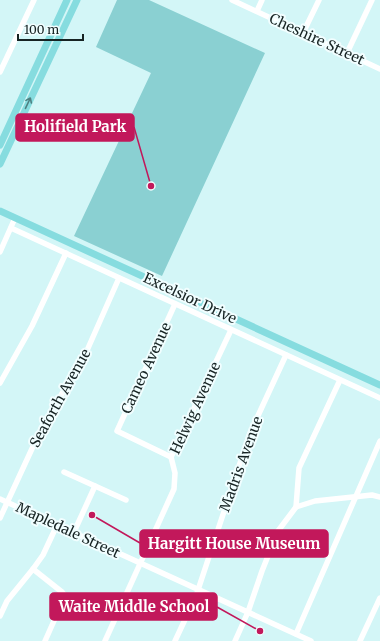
<svg xmlns="http://www.w3.org/2000/svg" width="380" height="641" viewBox="0 0 380 641" font-family="Merriweather,serif">
  <style>
    .green { fill: #8ad0d2 }
    .lines { fill: none; stroke-linecap: round; stroke-linejoin: round }
    .minor { stroke: #fff; stroke-width: 5.5 }
    .major { stroke: #86dcdf; stroke-width: 7 }
    .oneway { stroke: #4e8081 }
    .labels { text-anchor: middle; stroke-width: 4; stroke-linejoin: round; paint-order: stroke }
    .street-label { font-size: 14px; fill: #162323; stroke: #f1feff }
    .leader { fill: none; stroke: #c2185b; stroke-width: 1.5 }
    .callout-dot { fill: #c2185b; stroke: #f1feff; stroke-width: 1.5 }
    .callout { fill: #c2185b; stroke: #c2185b; stroke-width: 1.5 }
    .callout-label { font-size: 15px; text-anchor: middle; font-weight: bold; fill: #fff }
  </style>
  <rect width="100%" height="100%" fill="#d3f6f7"/>
  <path class="green" d="M117,0H149L265,53L162,276L74,236L151,73L96,47Z"/>
  <g class="lines">
    <g class="minor">
      <path d="M232,0L380,69"/>
      <path d="M257,11L262,0"/>
      <path d="M303,33L319,0"/>
      <path d="M347,53L372,0"/>
      <path d="M0,72L34,0"/>
      <path d="M11,228L380,398"/>
      <path d="M0,252L15,218"/>
      <path d="M0,383L32,326L66,253"/>
      <path d="M171,457L117,431L175,304"/>
      <path d="M64,472L126,500"/>
      <path d="M0,499L311,641"/>
      <path d="M296,507L315,501L372,495L380,497"/>
      <path d="M0,518L42,427L85,355L119,278"/>
      <path d="M74,532L95,486"/>
      <path d="M33,569L62,592L65,596L45,641"/>
      <path d="M0,616L7,601L33,569L43,555L57,525"/>
      <path d="M296,634L380,441"/>
      <path d="M105,641L174,489L175,473L171,457L231,330"/>
      <path d="M175,641L196,596L250,433L286,355"/>
      <path d="M235,641L248,612L262,571L278,531L296,507L299,468L340,380"/>
      <path d="M360,641L380,598"/>
    </g>
    <g class="major">
      <path d="M0,145L67,0"/>
      <path d="M0,164L77,0"/>
      <path d="M0,211L380,385"/>
    </g>
  </g>
  <defs><path id="oneway-shaft" d="M-6 0H5M1.5-3L5.5 0L1.5 3" fill="none" stroke-width="1.6" stroke-linecap="round" stroke-linejoin="round"/></defs>
  <use class="oneway" href="#oneway-shaft" transform="translate(28 103) rotate(-65)"/>
  <g class="labels">
    <g class="street-label">
      <text transform="translate(317 39) rotate(25)" y="5">Cheshire Street</text>
      <text transform="translate(190 298) rotate(25)" y="5">Excelsior Drive</text>
      <text transform="translate(146 368) rotate(-65)" y="5">Cameo Avenue</text>
      <text transform="translate(60 398) rotate(-61)" y="5">Seaforth Avenue</text>
      <text transform="translate(195 408) rotate(-65)" y="5">Helwig Avenue</text>
      <text transform="translate(241 464) rotate(-70)" y="5">Madris Avenue</text>
      <text transform="translate(68 530) rotate(25)" y="5">Mapledale Street</text>
    </g>
  </g>
  <path class="leader" d="M151 186L134 127M92 515L140 543M260 631L217 607"/>
  <g class="callout-dot">
    <circle cx="151" cy="186" r="4"/>
    <circle cx="92" cy="515" r="4"/>
    <circle cx="260" cy="631" r="4"/>
  </g>
  <g class="callout">
    <rect x="16" y="114" width="118" height="27" rx="4"/>
    <rect x="140" y="530" width="188" height="27" rx="4"/>
    <rect x="50" y="593" width="167" height="27" rx="4"/>
  </g>
  <g class="callout-label">
    <text x="75" y="132">Holifield Park</text>
    <text x="234" y="549">Hargitt House Museum</text>
    <text x="134" y="612">Waite Middle School</text>
  </g>
  <path d="M18 34v6h65v-6" fill="none" stroke="#162323" stroke-width="2"/>
  <text x="24" y="34" font-size="12" fill="#162323" stroke="#f1feff" stroke-width="3" paint-order="stroke">100 m</text>
</svg>
